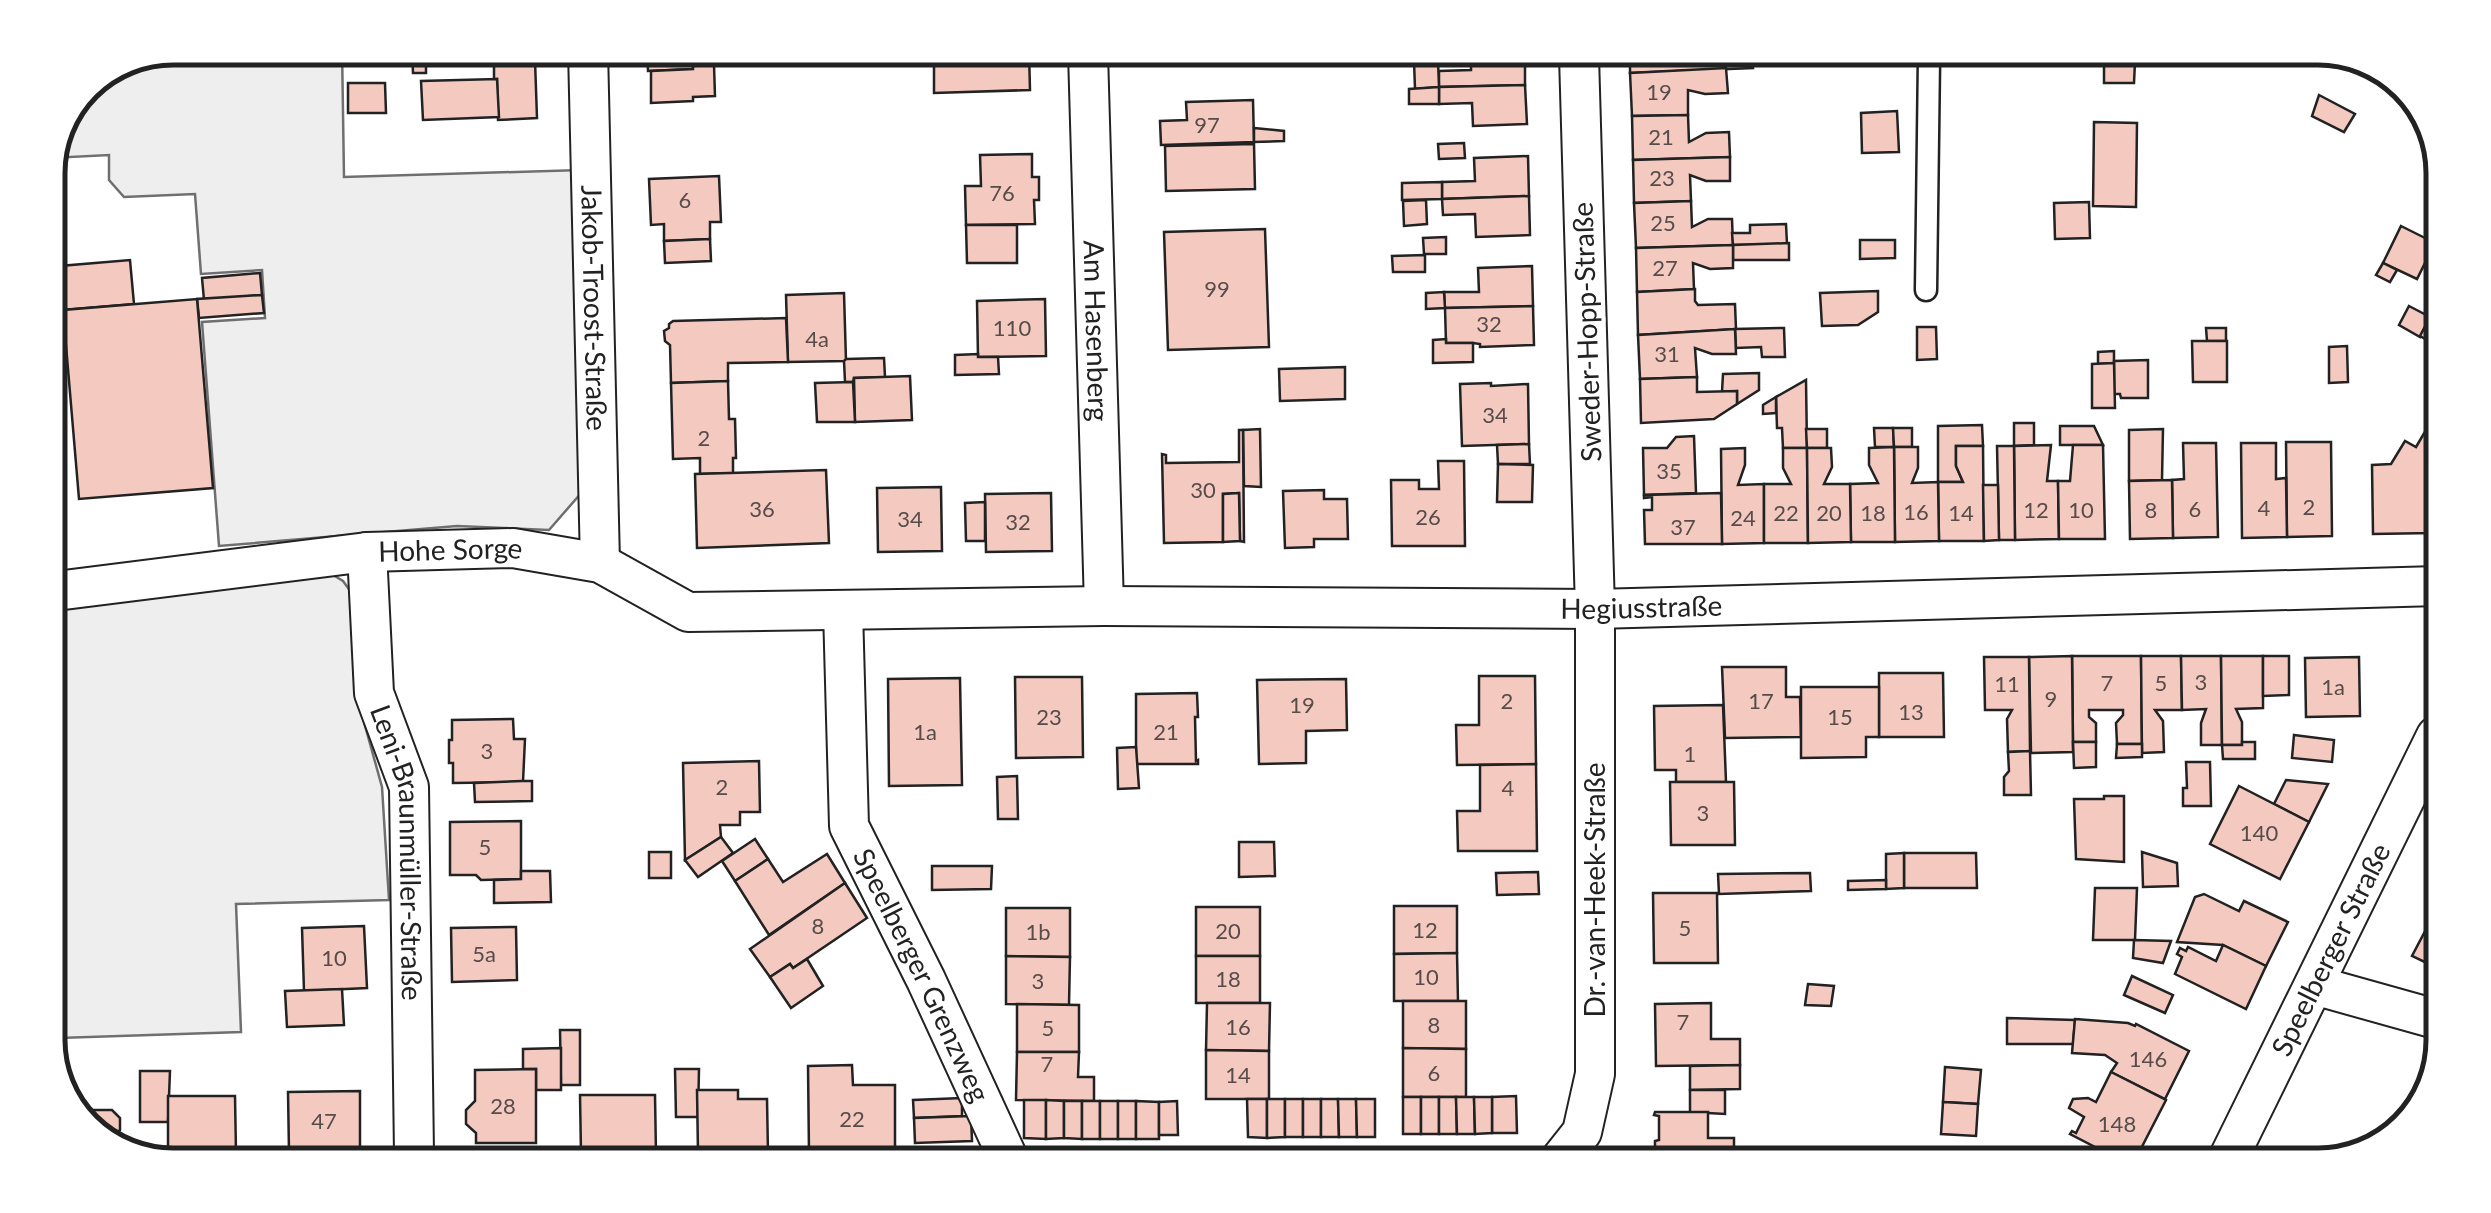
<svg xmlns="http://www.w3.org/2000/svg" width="2491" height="1213" viewBox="0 0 2491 1213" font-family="Lato,sans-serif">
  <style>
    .green { fill: #eee; stroke: #6f6f6f; stroke-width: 2.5 }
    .building { fill: #f3c9c0; stroke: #222; stroke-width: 2.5 }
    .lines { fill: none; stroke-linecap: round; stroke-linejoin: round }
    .service-casing { stroke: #222; stroke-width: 25 }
    .minor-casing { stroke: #222; stroke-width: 42 }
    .service { stroke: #fff; stroke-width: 20 }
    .minor { stroke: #fff; stroke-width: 38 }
    .labels { text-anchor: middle; stroke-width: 8; stroke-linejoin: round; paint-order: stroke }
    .number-label { font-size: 22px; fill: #564c4a }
    .street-label { font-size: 28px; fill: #222; stroke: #fff }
    .rim { fill: none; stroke: #222; stroke-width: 5 }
  </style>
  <rect width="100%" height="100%" fill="#fff"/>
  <g class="green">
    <path d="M173,48H342L344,177L581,170L589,484L549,530L457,526L219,546L202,322L265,318L262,270L201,274L195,194L124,197L109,180V155L51,158L85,84Z"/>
    <path d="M328,572L343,581L351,592L358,689L364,722L382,787L389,900L236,904L241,1032L59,1038L48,776V604Z"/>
  </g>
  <g class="building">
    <path d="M412,49H426V73H413Z"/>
    <path d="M647,50L722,51L723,65L693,66V69L648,71Z"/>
    <path d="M961,52H1029L1030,90L934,93V53Z"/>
    <path d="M1204,53L1270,54L1271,62L1204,64Z"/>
    <path d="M1471,55H1525V85L1439,87V71L1471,70Z"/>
    <path d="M1630,56L1752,57L1753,68L1630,73Z"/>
    <path d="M1887,57L1920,58V64H1888Z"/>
    <path d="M535,60L537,118L498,120L497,79H494V61Z"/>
    <path d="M1414,61H1438L1439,87L1415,89Z"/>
    <path d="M2104,62H2135L2134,83H2104Z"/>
    <path d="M714,65L715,96L693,97V101L651,103V71L693,69V66Z"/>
    <path d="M1726,68L1728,93L1705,94L1688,90V115L1632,116L1630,73Z"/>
    <path d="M497,79L499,117L423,120L421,81Z"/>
    <path d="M348,83H385L386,113H348Z"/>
    <path d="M1525,85L1527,124L1473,126L1472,103L1439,104V87Z"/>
    <path d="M1439,87V104H1409V89Z"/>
    <path d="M2319,95L2355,114L2344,132L2312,116Z"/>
    <path d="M1253,100L1254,142L1161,145L1160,121L1187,120L1186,102Z"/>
    <path d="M1897,111L1899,152L1862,153L1861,113Z"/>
    <path d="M1688,115L1689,142L1706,133L1729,132L1730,157L1633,160L1632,116Z"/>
    <path d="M2094,122L2137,123L2136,207L2093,206Z"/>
    <path d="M1254,128L1284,131V141L1254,142Z"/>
    <path d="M1464,143L1465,158L1439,159L1438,144Z"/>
    <path d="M1254,144L1255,189L1166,191L1165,146Z"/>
    <path d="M1032,154V177H1039V200H1034L1035,224L966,225L965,186H981L980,155Z"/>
    <path d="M1528,156L1529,196L1442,199V182L1475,181L1474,158Z"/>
    <path d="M1730,157V181H1706L1690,175L1691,201L1634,203L1633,160Z"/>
    <path d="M719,176L721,222H710V239L664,241V224L651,225L649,179Z"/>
    <path d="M1442,182V199L1402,200V183Z"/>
    <path d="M1529,196L1530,235L1476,237L1475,214L1443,215L1442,199Z"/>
    <path d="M1426,200L1427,224L1404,226L1403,201Z"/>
    <path d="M1691,201L1692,227L1708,219H1732L1733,245L1636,248L1634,203Z"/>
    <path d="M2089,202L2090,238L2055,239L2054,203Z"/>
    <path d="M1786,224L1787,244L1733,245L1732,233H1750V225Z"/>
    <path d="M966,225H1017V263H967Z"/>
    <path d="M2401,226L2435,243L2417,279L2383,263Z"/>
    <path d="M1265,229L1269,347L1168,350L1164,232Z"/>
    <path d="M1446,237V254H1424L1423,238Z"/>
    <path d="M710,239L711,261L665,263L664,241Z"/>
    <path d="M1860,240H1895V258L1860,259Z"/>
    <path d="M1789,243V260H1733V245Z"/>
    <path d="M1733,245V268L1710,269L1693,263L1694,289L1637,292L1636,248Z"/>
    <path d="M1425,255V272H1393L1392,256Z"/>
    <path d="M130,260L134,304L63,310L60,266Z"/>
    <path d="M2383,263L2397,270L2390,282L2376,275Z"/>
    <path d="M1532,266L1533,306L1445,308L1444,292H1479L1478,268Z"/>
    <path d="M260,273L262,295L204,300L202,278Z"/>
    <path d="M1695,289V301L1698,305L1735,304L1736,329L1638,335L1637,292Z"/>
    <path d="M1878,291V312L1858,325L1822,326L1820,293Z"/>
    <path d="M1444,292L1445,308L1426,309V293Z"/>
    <path d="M844,293L846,361L788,362L786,295Z"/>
    <path d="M262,295L264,313L199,318L197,299Z"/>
    <path d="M197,299L213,488L79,499L63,310Z"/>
    <path d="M1045,299L1046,356L978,357L977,301Z"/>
    <path d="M1533,306L1534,345L1480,347V344L1473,343H1446L1445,308Z"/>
    <path d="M2409,306L2430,317L2420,337L2399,325Z"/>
    <path d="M2430,317L2441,323V348L2420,336Z"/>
    <path d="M786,318L788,362L728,363V381L671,383L670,345L665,341L664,331L669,328V324L673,321Z"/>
    <path d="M1917,327H1936L1937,359L1917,360Z"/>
    <path d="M1784,328L1785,357H1762L1761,347L1736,348L1735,329Z"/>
    <path d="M2206,328H2226V341H2207Z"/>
    <path d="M1735,329L1736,354H1712L1695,348L1697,377L1640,379L1638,335Z"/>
    <path d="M1446,339V343H1473V362L1433,363V340Z"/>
    <path d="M2192,341H2227V382H2193Z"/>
    <path d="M2347,346L2348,382L2329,383V347Z"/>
    <path d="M2114,351V363L2098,364V352Z"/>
    <path d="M978,354V357H998L999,374L955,375V355Z"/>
    <path d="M884,358L885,377L854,378L853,382H845L844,361L846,359Z"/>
    <path d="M2148,360V398H2121L2120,394H2114V361Z"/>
    <path d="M2114,363L2115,408H2092V364Z"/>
    <path d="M1345,367V399L1280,401L1279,369Z"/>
    <path d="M1759,373V390L1737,404V391L1722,392L1723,374Z"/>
    <path d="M910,376L912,420L855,422L854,378Z"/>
    <path d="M1697,377V392L1737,391V404L1714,419L1641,423L1640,379Z"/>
    <path d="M1806,380L1807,448H1783L1782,428H1777L1776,397Z"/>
    <path d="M728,381L729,419H735L736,458H733V473L700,474V458L673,459L671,383Z"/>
    <path d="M853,382L855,422H817L815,383Z"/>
    <path d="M1491,383V386L1528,384L1529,444L1462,446L1460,384Z"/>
    <path d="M1776,397V413L1763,414V405Z"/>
    <path d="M2440,406V438L2426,430Z"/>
    <path d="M2014,423H2034V445L2014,446Z"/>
    <path d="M1982,425L1983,446H1956V466L1963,482H1938V426Z"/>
    <path d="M2060,426H2094L2103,445H2060Z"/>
    <path d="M1874,428H1893L1894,447H1875Z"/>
    <path d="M1893,428H1912V447H1894Z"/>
    <path d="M1260,429L1261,487L1244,486L1243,430Z"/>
    <path d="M1806,429H1827V448H1807Z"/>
    <path d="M2163,429L2162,480L2129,481V430Z"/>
    <path d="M1239,430H1243L1244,542L1240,541L1239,493L1223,494V542L1164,543L1162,454L1166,455V463L1239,462Z"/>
    <path d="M2426,430L2440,438L2438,523L2433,533L2373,534L2372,465L2391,464L2405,441L2416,447Z"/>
    <path d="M1694,436L1696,493L1644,495L1643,448H1667L1676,437Z"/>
    <path d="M2286,442H2331L2332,536L2287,537Z"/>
    <path d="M2183,443H2216L2218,537L2173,538L2172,480L2184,479Z"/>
    <path d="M2241,443H2276V479L2286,478L2287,537L2242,538Z"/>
    <path d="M1529,444L1530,464H1498L1497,445Z"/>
    <path d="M2051,445L2047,481H2058L2059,539L2015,540L2014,446Z"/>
    <path d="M2073,445H2103L2105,539H2059L2058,481H2070Z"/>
    <path d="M1956,446H1983L1984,541H1939L1938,482H1963L1956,466Z"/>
    <path d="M1997,446H2014L2015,540H1999Z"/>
    <path d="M1894,447H1918V468L1912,483L1938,482L1939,541L1895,542Z"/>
    <path d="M1894,447L1895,542H1851L1850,484L1878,483L1869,465V448Z"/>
    <path d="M1745,448V465L1738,485L1764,484V543L1722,544L1721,449Z"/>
    <path d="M1783,448H1807L1808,543H1764V484H1791L1783,468Z"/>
    <path d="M1807,448H1831L1832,467L1824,484H1850L1851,542L1808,543Z"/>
    <path d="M1438,461H1464L1465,546H1392L1391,480H1419V489H1439Z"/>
    <path d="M1498,464L1533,465L1532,502H1497Z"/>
    <path d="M826,470L829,543L697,548L695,474Z"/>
    <path d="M2172,480L2173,538L2130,539L2129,481Z"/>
    <path d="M1983,485H1998L1999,540L1984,541Z"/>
    <path d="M941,487L942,551L878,552L877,488Z"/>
    <path d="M1324,490V499H1347L1348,539H1314V547L1285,548L1283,491Z"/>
    <path d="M1051,493L1052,551L986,552L985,494Z"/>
    <path d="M1239,493L1240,541L1223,542V494Z"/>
    <path d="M1721,493L1722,544H1645L1644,510H1652V497L1644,498V495Z"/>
    <path d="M985,502V541H966L965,503Z"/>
    <path d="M2072,656H2141L2142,744H2117L2116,723L2123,715V710H2089V717L2096,723V742H2073Z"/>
    <path d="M2072,656L2073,752L2031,753L2029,657Z"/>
    <path d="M2141,656H2181L2182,710H2155L2163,721L2164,752L2142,753Z"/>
    <path d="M2181,656H2221L2222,745H2201V723L2206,709L2182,710Z"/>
    <path d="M2221,656H2263V708L2236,709L2242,722V745H2222Z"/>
    <path d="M2263,656H2289V695L2263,696Z"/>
    <path d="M1984,657H2029L2030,751L2008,752L2007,719L2012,710H1985Z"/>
    <path d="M2359,657L2360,716L2306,717L2305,658Z"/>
    <path d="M1722,667H1786V697H1800L1801,737L1725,738Z"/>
    <path d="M1879,673H1943L1944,737H1879Z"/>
    <path d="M1479,676H1535L1536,764L1457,765L1456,725H1479Z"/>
    <path d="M1015,677H1082L1083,757L1016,758Z"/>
    <path d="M960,678L962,785L889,786L888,679Z"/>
    <path d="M1346,679L1347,730L1306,731V763L1259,764L1257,680Z"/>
    <path d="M1801,687H1879V737H1866V757L1801,758Z"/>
    <path d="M1197,693L1198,717H1195L1196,761L1198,760V764H1136V694Z"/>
    <path d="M1723,705L1726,782H1676V770H1655L1654,706Z"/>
    <path d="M513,719L514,739H525L523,782L453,783V763H449V740H452V720Z"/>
    <path d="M2294,735L2334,740L2332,762L2292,758Z"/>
    <path d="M2073,742H2096V767L2074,768Z"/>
    <path d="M2242,742H2255V759H2223L2222,745H2242Z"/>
    <path d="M2117,744H2142V757L2116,758Z"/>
    <path d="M1136,747L1139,788L1118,789L1117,748Z"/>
    <path d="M2030,751L2031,795H2004V777L2009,771L2008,752Z"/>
    <path d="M759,761L760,812H740V825H720L721,837L685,860L683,763Z"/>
    <path d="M2186,762H2210L2211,806H2183V788H2187Z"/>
    <path d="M1536,764L1537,851H1458L1457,811H1480V765Z"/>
    <path d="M1017,776L1018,819H998L997,777Z"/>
    <path d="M2286,780L2328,784L2309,822L2274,804Z"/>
    <path d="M522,781H532V801L475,802L474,783Z"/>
    <path d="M1670,782H1734L1735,845H1671Z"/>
    <path d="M2239,786L2309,822L2280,879L2210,844Z"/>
    <path d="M2104,796H2124V862L2076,859L2074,799H2104Z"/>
    <path d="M521,821V879L481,880L476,875H450V822Z"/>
    <path d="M721,837L733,853L698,877L685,860Z"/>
    <path d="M755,839L768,859L735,881L722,861Z"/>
    <path d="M1239,842H1274L1275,876L1239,877Z"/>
    <rect x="649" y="852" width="22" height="26"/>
    <path d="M2142,852L2177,863L2178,886L2143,887Z"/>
    <path d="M1904,853H1976L1977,888H1904Z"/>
    <path d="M1904,853V888L1886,889V854Z"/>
    <path d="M827,854L845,883L769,935L735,881L768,859L783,882Z"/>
    <path d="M932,866H992L991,889L932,890Z"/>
    <path d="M521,871H550L551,902L494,903V880L521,879Z"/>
    <path d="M1538,872L1539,894L1497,895L1496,873Z"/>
    <path d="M1810,873L1811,891L1719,894L1718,874Z"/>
    <path d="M1886,880V889L1848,890V881Z"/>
    <path d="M845,883L867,918L793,968L790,964L770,977L750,949Z"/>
    <path d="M2095,888H2137L2135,940H2093Z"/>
    <path d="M1653,893H1717L1718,963H1654Z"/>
    <path d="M2204,894L2239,911L2244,901L2288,922L2266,966L2223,945L2177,942L2195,897Z"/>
    <path d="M1394,906H1457V953L1394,954Z"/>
    <rect x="1196" y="907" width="64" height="49"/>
    <path d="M1006,908H1070V957L1006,956Z"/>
    <path d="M2433,916V966L2412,956Z"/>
    <path d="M364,926L367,988L304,991L302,928Z"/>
    <path d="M516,927L517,980L452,982L451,928Z"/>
    <path d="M2134,940L2171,941L2163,963L2133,958Z"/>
    <path d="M2223,945L2266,966L2246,1009L2175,974L2182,957L2177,954L2180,948L2186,951L2188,947L2216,961Z"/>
    <path d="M1457,953L1458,1001H1394V954Z"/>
    <path d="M1006,956L1070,957L1069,1005L1006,1004Z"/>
    <rect x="1196" y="956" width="64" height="47"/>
    <path d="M807,959L823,986L791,1008L770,977L790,964L793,968Z"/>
    <path d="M2132,976L2173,995L2165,1013L2124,995Z"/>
    <path d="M1808,984L1834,986L1831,1006L1805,1005Z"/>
    <path d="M342,989L344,1025L287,1027L285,991Z"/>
    <path d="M1403,1001H1466V1049L1403,1048Z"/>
    <path d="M1207,1003H1270L1269,1051L1206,1050Z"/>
    <path d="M1711,1003V1039H1740V1065L1656,1066L1655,1004Z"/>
    <path d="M1017,1004L1079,1005V1052H1017Z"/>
    <path d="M2007,1018L2075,1020L2073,1044H2007Z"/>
    <path d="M2075,1019L2128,1023L2135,1026L2136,1024L2189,1051L2165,1099L2111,1072L2117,1063L2105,1055L2072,1053Z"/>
    <path d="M560,1030H580V1085H561Z"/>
    <path d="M561,1048V1090H536V1069H523V1049Z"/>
    <path d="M1403,1048L1466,1049V1097H1403Z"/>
    <path d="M1206,1050L1269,1051V1099H1206Z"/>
    <path d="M1017,1052H1079L1078,1077H1094V1101L1016,1100Z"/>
    <path d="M2425,1061L2431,1063V1095L2426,1100L2417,1098Z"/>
    <path d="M852,1065L853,1085H895V1152L809,1153L808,1066Z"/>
    <path d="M1740,1065V1089L1690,1090V1066Z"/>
    <path d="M1945,1067L1981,1070L1978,1104L1943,1102Z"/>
    <path d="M536,1069V1143H476V1133L466,1124V1110L475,1101V1070Z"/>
    <path d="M675,1069H699L698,1117H676Z"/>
    <path d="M140,1071H170L168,1122H140Z"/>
    <path d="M2111,1072L2166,1100L2133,1164H2128L2070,1134L2072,1131L2076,1133L2084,1117L2069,1108L2073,1099L2088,1098L2096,1102Z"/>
    <path d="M697,1090H738V1099H767L768,1153H698Z"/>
    <path d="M1690,1090H1725V1114L1690,1112Z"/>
    <path d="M360,1091V1151L334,1152L332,1150L328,1154L289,1152L288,1092Z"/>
    <path d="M580,1095H655L656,1154H581Z"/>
    <path d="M168,1096H235L236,1153H168Z"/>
    <path d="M1516,1096L1517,1133H1492V1097Z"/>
    <rect x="1403" y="1097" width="18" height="37"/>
    <rect x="1421" y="1097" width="18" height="37"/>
    <path d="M1439,1097H1456L1457,1134H1439Z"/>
    <path d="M1456,1097H1474L1475,1134H1457Z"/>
    <path d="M1474,1097H1492V1133L1475,1134Z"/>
    <path d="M962,1098V1116L914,1118L913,1100Z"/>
    <path d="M1247,1099H1267V1138L1248,1137Z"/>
    <path d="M1267,1099H1285V1137L1267,1138Z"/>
    <rect x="1285" y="1099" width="18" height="38"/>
    <rect x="1303" y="1099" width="18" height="38"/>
    <path d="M1321,1099H1338L1339,1137H1321Z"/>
    <path d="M1338,1099H1356L1357,1137H1339Z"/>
    <path d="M1356,1099H1375V1137H1357Z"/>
    <path d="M1024,1100H1046V1139L1024,1138Z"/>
    <path d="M1046,1100L1064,1101V1138L1046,1139Z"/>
    <path d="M1064,1101H1082V1139L1064,1138Z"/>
    <rect x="1082" y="1101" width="18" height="38"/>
    <rect x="1100" y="1101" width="18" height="38"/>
    <rect x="1118" y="1101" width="18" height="38"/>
    <path d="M1136,1101L1159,1102V1139H1136Z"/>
    <path d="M1177,1101L1178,1135H1159V1102Z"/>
    <path d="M1943,1102L1978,1104L1976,1136L1941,1134Z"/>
    <path d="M69,1110H112L120,1118V1130L112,1138V1148Z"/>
    <path d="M1655,1112H1708V1138H1734V1162H1655V1141L1659,1140V1116L1654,1115Z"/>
    <path d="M971,1116L972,1141L915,1143L914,1118Z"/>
  </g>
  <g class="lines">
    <g class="service-casing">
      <path id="service" d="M1926,290L1929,58"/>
    </g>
    <g class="minor-casing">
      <g id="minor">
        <path id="s1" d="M588,50L600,563"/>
        <path id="s2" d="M1088,53L1104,606"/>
        <path id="s3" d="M367,552L374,693L409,787L414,1154"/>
        <path id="s4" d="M48,592L367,552L513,548L600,563L688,612L1104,606L1595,609L2438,586"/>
        <path id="s5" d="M843,610L849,826L926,980L1008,1158"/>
        <path d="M2314,985L2432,1018"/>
        <path d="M1559,1161L1582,1132L1595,1074V609L1579,56"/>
        <path id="s6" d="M2225,1165L2436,736"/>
      </g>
    </g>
    <use href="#service" class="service"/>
    <use href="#minor" class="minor"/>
  </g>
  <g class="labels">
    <g class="number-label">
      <text x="1659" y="100">19</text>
      <text x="1207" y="133">97</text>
      <text x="1661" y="145">21</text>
      <text x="1662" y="186">23</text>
      <text x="1002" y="201">76</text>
      <text x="685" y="208">6</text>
      <text x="1663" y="231">25</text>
      <text x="1665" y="276">27</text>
      <text x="1217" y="297">99</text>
      <text x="1489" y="332">32</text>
      <text x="1012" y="336">110</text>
      <text x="817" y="347">4a</text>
      <text x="1667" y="362">31</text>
      <text x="1495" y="423">34</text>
      <text x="704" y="446">2</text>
      <text x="1669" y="479">35</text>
      <text x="1203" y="498">30</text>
      <text x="2309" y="515">2</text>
      <text x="2264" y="516">4</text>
      <text x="762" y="517">36</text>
      <text x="2195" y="517">6</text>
      <text x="2036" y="518">12</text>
      <text x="2081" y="518">10</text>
      <text x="2151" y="518">8</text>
      <text x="1916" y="520">16</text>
      <text x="1786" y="521">22</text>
      <text x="1829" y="521">20</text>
      <text x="1873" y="521">18</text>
      <text x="1961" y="521">14</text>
      <text x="1428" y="525">26</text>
      <text x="1743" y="526">24</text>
      <text x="910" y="527">34</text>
      <text x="1018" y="530">32</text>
      <text x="1683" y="535">37</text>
      <text x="2201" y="690">3</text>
      <text x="2107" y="691">7</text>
      <text x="2161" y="691">5</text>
      <text x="2007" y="692">11</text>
      <text x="2333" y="695">1a</text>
      <text x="2051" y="707">9</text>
      <text x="1507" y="709">2</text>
      <text x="1761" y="709">17</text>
      <text x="1302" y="713">19</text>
      <text x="1911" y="720">13</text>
      <text x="1049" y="725">23</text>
      <text x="1840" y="725">15</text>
      <text x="925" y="740">1a</text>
      <text x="1166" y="740">21</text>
      <text x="487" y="759">3</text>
      <text x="1690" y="762">1</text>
      <text x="722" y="795">2</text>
      <text x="1508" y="796">4</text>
      <text x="1703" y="821">3</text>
      <text x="2259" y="841">140</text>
      <text x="485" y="855">5</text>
      <text x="818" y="934">8</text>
      <text x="1685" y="936">5</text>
      <text x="1425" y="938">12</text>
      <text x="1228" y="939">20</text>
      <text x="1038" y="940">1b</text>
      <text x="484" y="962">5a</text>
      <text x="334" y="966">10</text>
      <text x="1426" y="985">10</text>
      <text x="1228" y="987">18</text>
      <text x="1038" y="989">3</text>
      <text x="1683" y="1030">7</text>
      <text x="1434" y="1033">8</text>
      <text x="1238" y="1035">16</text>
      <text x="1048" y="1036">5</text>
      <text x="2148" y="1067">146</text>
      <text x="1047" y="1072">7</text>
      <text x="1434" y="1081">6</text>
      <text x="1238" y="1083">14</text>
      <text x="503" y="1114">28</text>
      <text x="852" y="1127">22</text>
      <text x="324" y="1129">47</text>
      <text x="2117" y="1132">148</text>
    </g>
    <g class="street-label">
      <text dy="10" stroke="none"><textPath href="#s1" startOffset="258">Jakob-Troost-Straße</textPath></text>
      <text dy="10" stroke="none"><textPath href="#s2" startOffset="278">Am Hasenberg</textPath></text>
      <text transform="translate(1587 332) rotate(-92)" y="10">Sweder-Hopp-Straße</text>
      <text dy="10" stroke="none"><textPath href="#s4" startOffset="405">Hohe Sorge</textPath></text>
      <text dy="10" stroke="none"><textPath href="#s4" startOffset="1610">Hegiusstraße</textPath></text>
      <text dy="10" stroke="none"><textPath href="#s3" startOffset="305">Leni-Braunmüller-Straße</textPath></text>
      <text transform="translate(1595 890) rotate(-90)" y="10">Dr.-van-Heek-Straße</text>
      <text dy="10" stroke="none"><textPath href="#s6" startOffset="240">Speelberger Straße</textPath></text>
      <text dy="10" stroke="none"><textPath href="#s5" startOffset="382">Speelberger Grenzweg</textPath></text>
    </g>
  </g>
  <path d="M0 0H2491V1213H0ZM173 65H2318A108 108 0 0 1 2426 173V1040A108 108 0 0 1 2318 1148H173A108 108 0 0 1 65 1040V173A108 108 0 0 1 173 65Z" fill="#fff" fill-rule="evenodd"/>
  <path class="rim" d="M173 65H2318A108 108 0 0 1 2426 173V1040A108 108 0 0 1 2318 1148H173A108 108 0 0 1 65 1040V173A108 108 0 0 1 173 65Z"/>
</svg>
